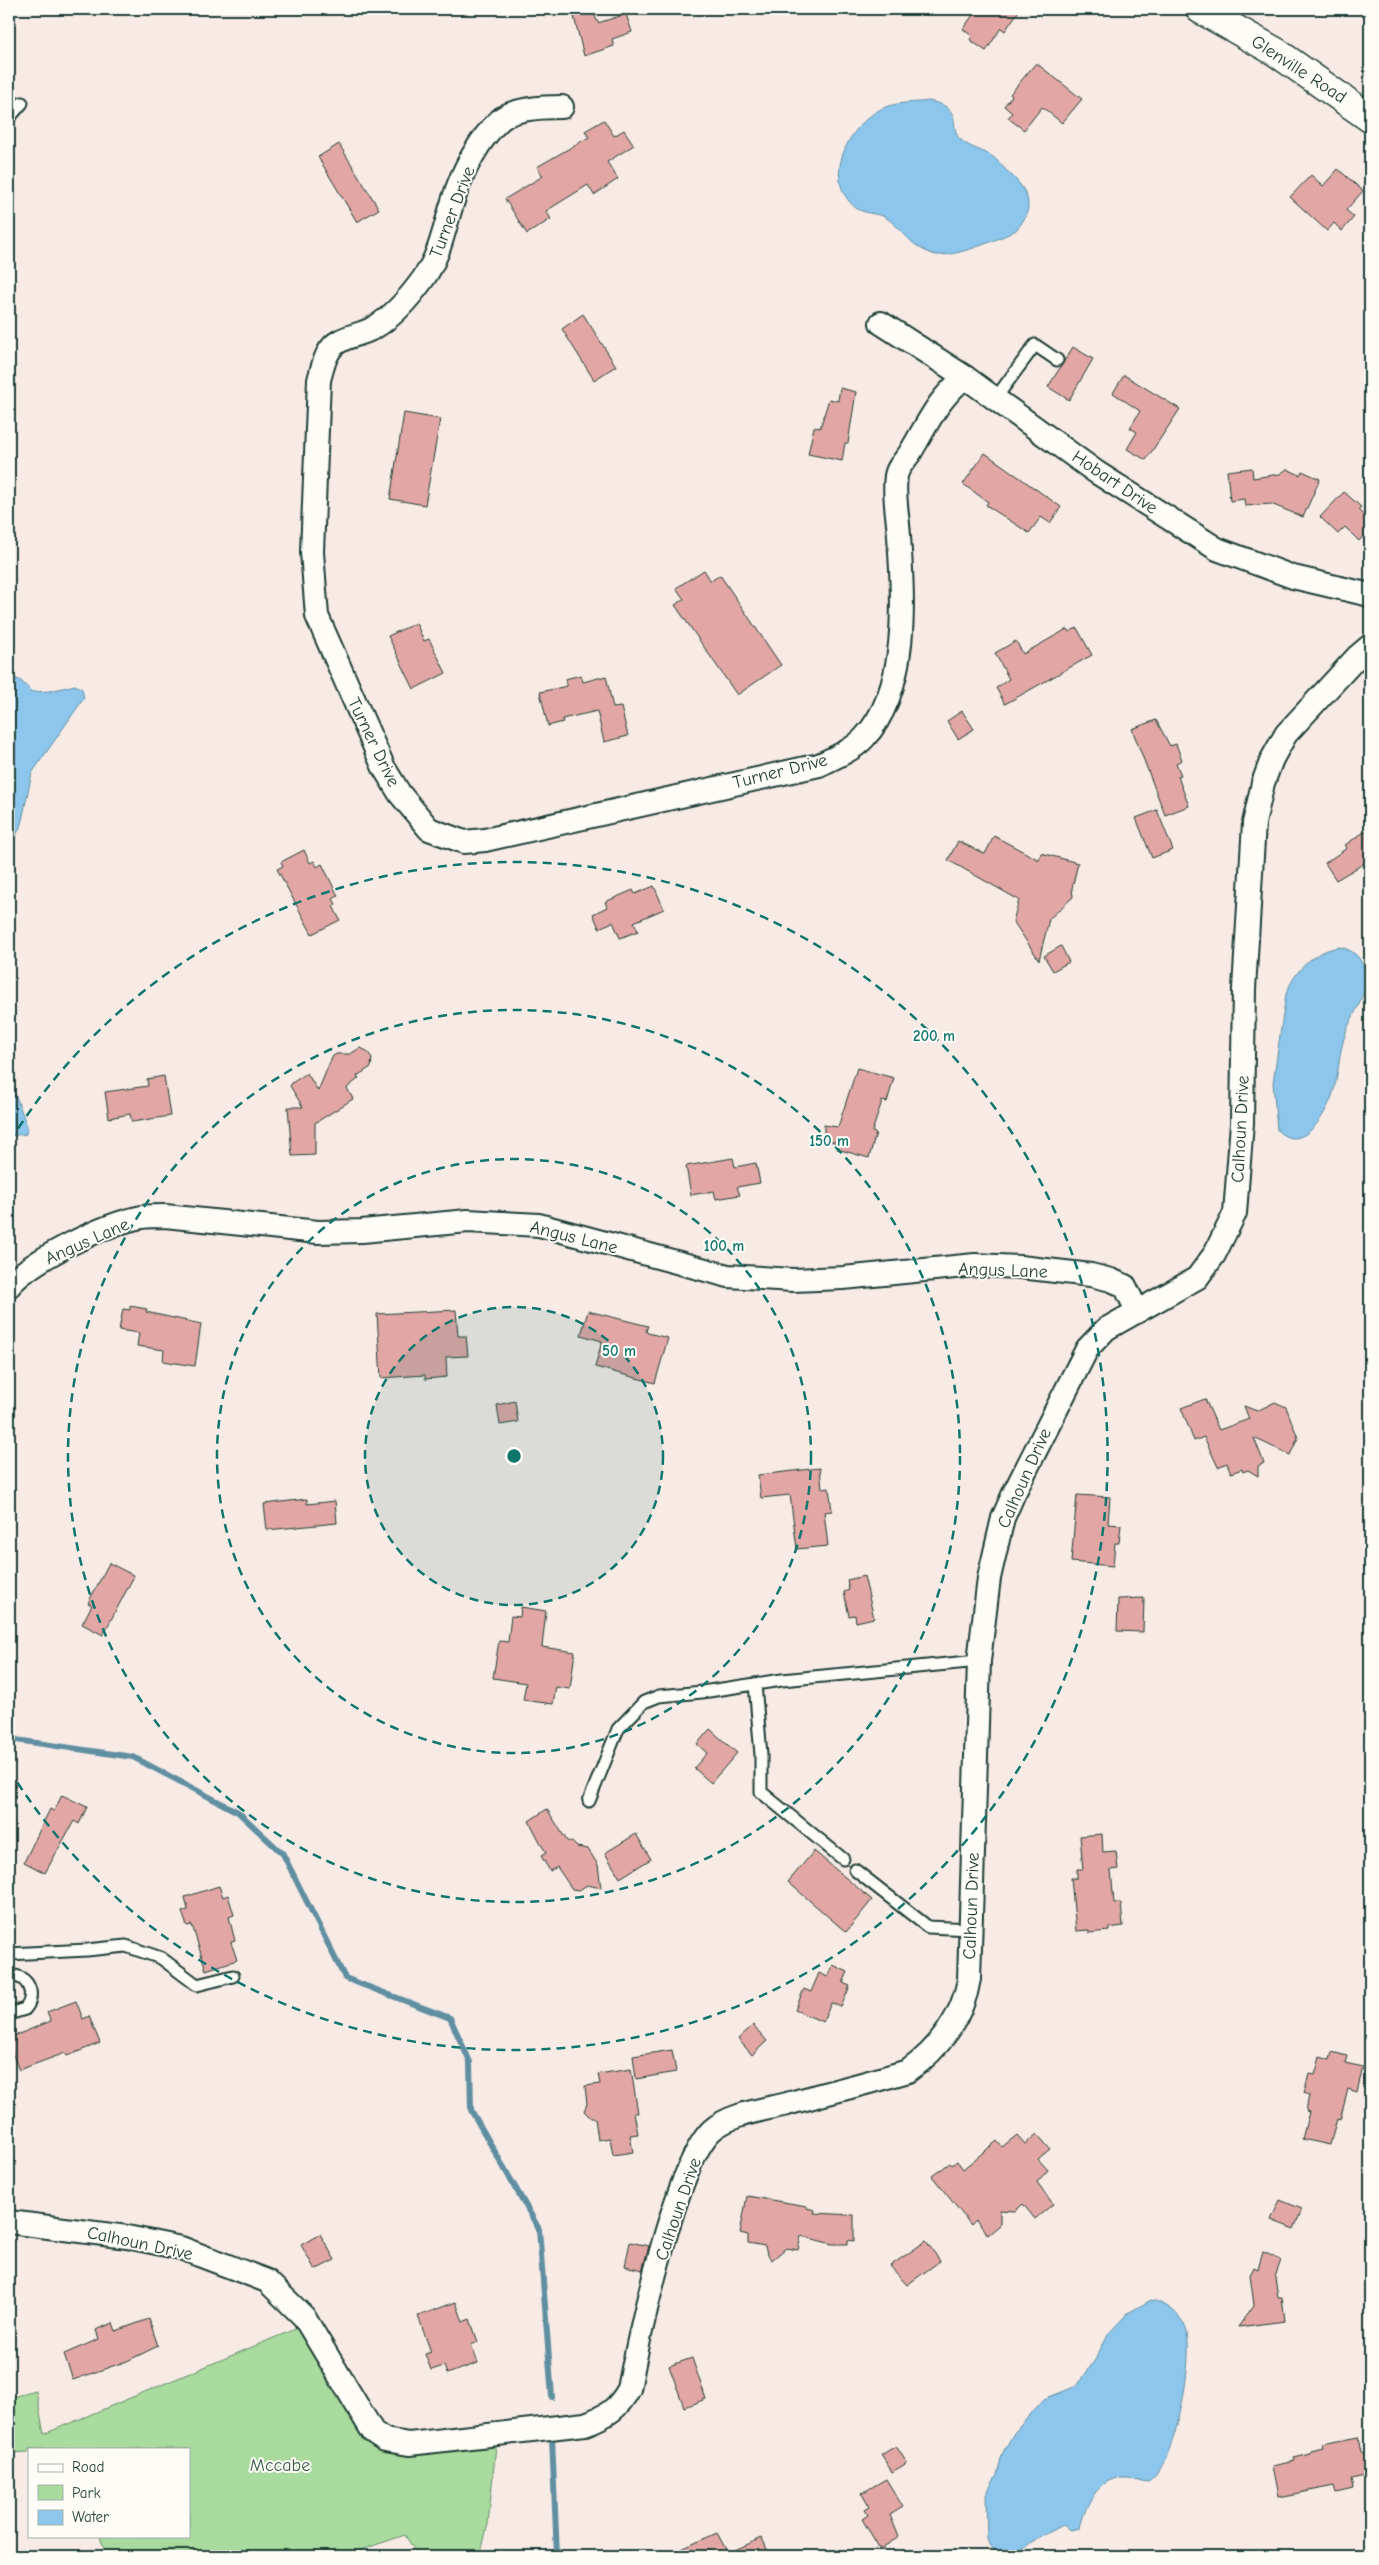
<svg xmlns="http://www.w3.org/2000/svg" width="1379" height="2565" viewBox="0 0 1379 2565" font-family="'Comic Neue',sans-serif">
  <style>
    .green { fill: #a8db9d; stroke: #648c68 }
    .water { fill: #8dc6ec; stroke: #618fa2 }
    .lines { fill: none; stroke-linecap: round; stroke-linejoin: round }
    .stream { stroke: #618fa2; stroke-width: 6 }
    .building { fill: #e2a7a4; stroke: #1f3d34 }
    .service-casing { stroke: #1f3d34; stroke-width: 15 }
    .minor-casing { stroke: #1f3d34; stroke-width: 26 }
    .secondary-casing { stroke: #1f3d34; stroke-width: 31 }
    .service { stroke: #fdfcf7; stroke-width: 11 }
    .minor { stroke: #fdfcf7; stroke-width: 22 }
    .secondary { stroke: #fdfcf7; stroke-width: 28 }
    .ring { fill: none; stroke: #0f766e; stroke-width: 2.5; stroke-dasharray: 9 6 }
    .labels { text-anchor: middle; stroke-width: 4; stroke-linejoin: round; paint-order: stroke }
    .street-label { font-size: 18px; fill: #1f3d34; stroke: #fdfcf7 }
    .park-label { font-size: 18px; fill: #3a5d49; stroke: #fdfcf7 }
    .centre { fill: #0f766e; stroke: #fdfcf7; stroke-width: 2.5 }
    .ring-label { font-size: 15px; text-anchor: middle; font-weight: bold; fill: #0f766e; stroke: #fdfcf7; stroke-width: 4; stroke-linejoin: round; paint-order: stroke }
  </style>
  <rect width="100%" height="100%" fill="#f8ebe6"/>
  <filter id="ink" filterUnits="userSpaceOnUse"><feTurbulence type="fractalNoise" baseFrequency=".02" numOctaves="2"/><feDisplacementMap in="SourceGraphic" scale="10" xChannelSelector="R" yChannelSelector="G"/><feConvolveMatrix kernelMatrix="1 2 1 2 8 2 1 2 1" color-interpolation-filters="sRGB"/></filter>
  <g filter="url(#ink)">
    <path class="green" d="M300,2327L378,2444L394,2454L496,2446L488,2524L480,2556H418L405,2535L343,2556H106L100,2536H189V2449H29V2452L9,2453V2398L36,2391L44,2434Z"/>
    <g class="water">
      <path d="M929,101C967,108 946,128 962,141C971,148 981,150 990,155C996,158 1002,166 1007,171C1027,189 1038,206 1016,230C1001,239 955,257 937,255C931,254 925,251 920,248C907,240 898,225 885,217C877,213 864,214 856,208C820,179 849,124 883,108C896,102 915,103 929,101Z"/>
      <path d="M9,677L20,680L32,692L50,691L75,685L82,689L84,698L32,773L21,825L9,851Z"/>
      <path d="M1339,947C1354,949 1364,960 1365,975C1367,997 1353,1013 1346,1032C1338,1054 1339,1078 1331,1099C1322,1121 1300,1153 1277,1130L1273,1083L1286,994C1295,970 1314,951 1339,947Z"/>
      <path d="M9,1056L15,1094L27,1126L26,1134L9,1136Z"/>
      <path d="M1151,2300C1166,2303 1181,2314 1186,2329C1195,2357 1175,2468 1148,2482C1141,2482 1135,2478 1128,2477C1099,2475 1085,2505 1080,2528L1071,2530L1063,2525L1033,2541L1016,2554L995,2552L987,2540L986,2494L997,2475L1002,2454L1014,2433L1044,2399L1077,2386L1095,2360L1108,2334L1128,2313Z"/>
    </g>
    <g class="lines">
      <g class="stream">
        <path d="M9,1739L133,1757L238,1812L283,1854L345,1978L450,2018L470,2062L471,2110L539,2229L552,2397"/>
        <path d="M552,2438L557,2556"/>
      </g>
    </g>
    <g class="building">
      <path d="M572,9H592L598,23L626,14L632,32L612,39L614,46L584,56Z"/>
      <path d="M977,9H1020L1005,31L1001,28L986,51L970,40L972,36L963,29Z"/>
      <path d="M1036,63L1082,99L1062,123L1042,107L1024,130L1008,118L1012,113L1004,106L1012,96L1010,94Z"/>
      <path d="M604,120L614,136L624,130L634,145L607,162L618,179L594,195L588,185L546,211L551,219L527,234L505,199L543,176L537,167L589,137L585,131Z"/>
      <path d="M339,144L379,209L357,222L318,157Z"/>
      <path d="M1338,169L1363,191L1346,210L1354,217L1342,231L1334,223L1327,231L1290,197L1311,175L1323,186Z"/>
      <path d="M583,314L616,366L594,380L562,329Z"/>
      <path d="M1073,347L1093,359L1069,400L1048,387Z"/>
      <path d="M1124,375L1180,409L1146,460L1127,449L1137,432L1130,428L1140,411L1113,393Z"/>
      <path d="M840,388L856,392L848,443H845L842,461L808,454L814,427L820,428L829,399L838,401Z"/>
      <path d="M404,413L440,419L425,505L390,499Z"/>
      <path d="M985,453L1061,507L1050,523L1041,517L1029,533L986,505L988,502L963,484Z"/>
      <path d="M1252,468L1253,478L1280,474L1287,469L1300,475L1302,471L1320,479L1303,517L1271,504L1245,506L1244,499L1230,501L1227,471Z"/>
      <path d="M1344,492L1361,507L1358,510L1370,521V529L1359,541L1345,527L1338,534L1320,517Z"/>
      <path d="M704,570L711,581L720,575L781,665L737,695L675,605L684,599L676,588Z"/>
      <path d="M416,623L424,641L429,639L446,673L414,689L388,636Z"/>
      <path d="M1077,628L1092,655L1005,704L996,688L1009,679L995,653L1016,641L1023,654L1067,629L1069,632Z"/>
      <path d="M581,675L583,682L606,676L613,708L621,707L628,736L604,742L597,711L562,719L563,722L548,726L540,692L567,686L565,679Z"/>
      <path d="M962,711L974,729L958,739L947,721Z"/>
      <path d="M1156,720L1170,746L1176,744L1182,760L1176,763L1181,775L1178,776L1181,785L1189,806L1165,815L1132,729Z"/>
      <path d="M1157,810L1173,850L1152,858L1136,818Z"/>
      <path d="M1370,828V860L1336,880L1325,863L1347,848L1345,845Z"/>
      <path d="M994,836L1039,860L1041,853L1078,863L1072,888L1073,897L1049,919L1039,960L1013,921L1019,900L948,860L958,841L985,854Z"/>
      <path d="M304,850L310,863L314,861L317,867L322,864L338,896L333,899L336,904L333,906L340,920L312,934L277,869L283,866L281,862Z"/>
      <path d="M654,886L664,909L634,922L638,931L620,938L613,922L599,928L593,914L607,907L605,902L633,890L635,894Z"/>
      <path d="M1061,946L1069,962L1053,971L1044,956Z"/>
      <path d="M360,1048L367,1051L372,1058L371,1067L357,1076L359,1078L347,1088L353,1099L315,1123V1155L292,1156L288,1107H303L290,1086L292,1083L307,1073L318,1091L332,1057L336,1054H350Z"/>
      <path d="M857,1068L894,1078L887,1102L882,1101L872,1132L876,1133L869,1158L837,1149L839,1143L824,1140V1125L838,1127Z"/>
      <path d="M164,1076L170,1116L132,1122L130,1114L109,1118L105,1092L148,1086L147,1079Z"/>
      <path d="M733,1158L735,1167L756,1163L760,1183L737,1187L740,1195L716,1199L714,1191L691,1195L686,1166Z"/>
      <path d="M130,1306L147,1309L146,1312L201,1324L195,1366L163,1361L164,1350L137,1346L139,1333L119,1330L123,1309L130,1310Z"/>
      <path d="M456,1310L458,1336H466L468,1356L446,1357L447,1377L425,1379V1375L381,1378L377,1314Z"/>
      <path d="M588,1311L648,1326L646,1331L648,1333L668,1338L655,1383L595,1367L602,1341L581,1335Z"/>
      <path d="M1205,1399L1219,1430L1249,1419L1244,1406L1257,1411L1275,1402L1286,1407L1298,1438L1290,1455L1254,1438L1264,1463L1258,1466V1476L1248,1470L1243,1472L1242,1469L1231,1473L1227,1463L1218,1467L1204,1437L1194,1441L1181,1408Z"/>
      <path d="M515,1401L518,1422L500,1425L497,1405Z"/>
      <path d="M820,1468L822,1489L829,1488L832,1511L824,1512L828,1546L797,1549L790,1495L761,1498L758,1475Z"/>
      <path d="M1077,1495L1110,1497L1108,1524L1121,1525L1119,1543H1115L1113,1566L1071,1562Z"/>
      <path d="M307,1499V1504L335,1501L337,1523L267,1530L264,1504Z"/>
      <path d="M109,1563L133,1575V1578L103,1635L82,1624L92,1605L88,1603Z"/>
      <path d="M864,1576L874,1618L856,1622L855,1615L849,1616L844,1592L849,1590L847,1580Z"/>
      <path d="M1144,1598L1143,1632L1117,1631L1118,1599Z"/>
      <path d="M521,1607L546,1611L542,1647L575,1652L570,1689L556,1687L553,1704L523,1700L526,1683L493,1678L499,1641L508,1642L511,1616L520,1617Z"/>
      <path d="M710,1729L737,1753L711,1783L694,1768L707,1753L697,1744Z"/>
      <path d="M62,1795L87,1807L79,1824L74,1821L45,1873L24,1862L50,1809L54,1811Z"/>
      <path d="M547,1809L567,1841L572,1842L577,1847L588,1849L598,1865L601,1888L587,1885L579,1890L572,1889L557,1867L550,1871L541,1856L546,1853L529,1821Z"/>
      <path d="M636,1834L651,1859L620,1878L605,1853Z"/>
      <path d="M1102,1834L1103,1852L1116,1851L1118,1869L1111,1870L1114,1903H1121L1123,1926L1109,1928V1931L1089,1933V1930L1076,1931L1071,1878H1077V1869H1083L1080,1836Z"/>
      <path d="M814,1851L872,1900L846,1932L788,1882Z"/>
      <path d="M219,1886L223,1897L228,1895L234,1915L229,1917L235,1941L231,1942L237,1960L206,1970L192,1925L187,1926L182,1912L188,1910L185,1897Z"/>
      <path d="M833,1965L848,1972L843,1983L850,1986L841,2007L831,2003L823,2022L795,2010L804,1989L811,1992L819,1973L828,1977Z"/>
      <path d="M76,2001L83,2019L89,2016L100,2043L67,2056L65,2053L19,2070L9,2045V2038L51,2021L47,2012Z"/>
      <path d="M753,2025L767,2041L752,2055L738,2039Z"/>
      <path d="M672,2050L676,2072L636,2079L633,2056Z"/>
      <path d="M1332,2052L1347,2056L1345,2063L1363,2067L1357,2092L1348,2089L1340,2120L1337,2119L1330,2145L1302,2139L1309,2112L1306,2111L1309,2095L1304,2093L1309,2074L1315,2075L1320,2057L1330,2060Z"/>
      <path d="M631,2069L638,2113H634L638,2134L630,2135L633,2152L613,2155L610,2138L598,2140L595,2118H591L584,2111L587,2104L585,2086L600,2084L598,2074Z"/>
      <path d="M1037,2134L1050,2149L1038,2159L1048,2170L1037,2182L1053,2204L1035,2219L1023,2204L1015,2211L1000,2210V2225L988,2235L976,2220L971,2225L932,2176L950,2163L952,2165L957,2161L963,2169L997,2141L1002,2147L1017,2135L1025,2144Z"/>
      <path d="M747,2196L807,2206V2208L815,2210L814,2213L854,2215V2241L848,2240V2244H832L801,2236L798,2250L786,2248L772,2260L767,2254L765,2246L748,2243V2235L740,2233Z"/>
      <path d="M1280,2200L1302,2209L1294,2229L1271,2220Z"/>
      <path d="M320,2234L335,2260L315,2270L301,2245Z"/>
      <path d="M926,2241L940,2261L907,2285L890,2266Z"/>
      <path d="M630,2242L649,2246L642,2270L625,2266Z"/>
      <path d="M1263,2252L1281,2260L1275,2277L1278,2297H1282L1285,2321L1238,2327L1254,2305L1250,2275L1254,2267L1258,2269Z"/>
      <path d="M456,2302L463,2322L470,2319L478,2342L471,2345L478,2363L447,2374L444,2366L431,2370L425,2354L431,2352L418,2316Z"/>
      <path d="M149,2319L158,2346L127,2361L73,2380L64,2354L99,2339L96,2330L113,2323L116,2331Z"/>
      <path d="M692,2358L706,2399L684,2407L669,2366Z"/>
      <path d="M1358,2437L1361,2453L1370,2457V2471L1365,2477L1351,2480L1353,2489L1336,2493L1334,2486L1278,2497L1272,2466L1295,2461L1294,2458L1311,2454V2451L1323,2448L1322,2444Z"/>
      <path d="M896,2446L907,2463L892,2472L881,2455Z"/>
      <path d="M886,2479L903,2507L890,2515L899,2537L880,2549L862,2519L868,2515L865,2510L870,2507L862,2493Z"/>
      <path d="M717,2533L728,2553L762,2538L770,2556H666Z"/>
    </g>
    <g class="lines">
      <g class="service-casing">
        <g id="service">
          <path d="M9,118L22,103"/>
          <path d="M995,399L1035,345L1057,360"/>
          <path d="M755,1684L761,1755V1792L843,1859"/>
          <path d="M589,1801L618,1729L644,1702L659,1696L702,1692L782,1680L979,1661"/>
          <path d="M855,1870L928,1927L971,1929"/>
          <path d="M9,1954L87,1950L126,1946L161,1958L197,1985L233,1976"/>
          <path d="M9,1976C28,1974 37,1995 25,2009L9,2014"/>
        </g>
      </g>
      <g class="minor-casing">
        <g id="minor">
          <path d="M562,107C545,107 513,108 500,120C479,139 462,172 454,198C444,227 441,254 423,279C410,297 394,316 375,327C364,334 351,335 340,341C326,348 323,366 319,380L312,552L317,616L384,768L400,794L429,829L464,842L485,840L819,765C834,758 853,750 864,738C910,689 903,597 899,536C898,516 893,496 896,476C897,468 905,460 910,453C928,423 937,400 965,377"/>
          <path d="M881,323L965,377L1096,472L1217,549L1293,577L1370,595"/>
          <path d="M9,1286C32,1259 105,1224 142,1217C149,1216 157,1216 165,1216L318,1232L362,1231L468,1221L539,1225L728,1276L793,1280L843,1278L975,1265L1020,1267L1091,1275L1111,1280L1125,1286L1137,1311"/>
          <path d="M9,2222L127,2237L181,2248L267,2281L304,2317L373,2432L385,2440L409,2444L585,2424C607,2416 618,2409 629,2389C639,2336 676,2163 712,2130C730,2114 763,2110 787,2104C827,2093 868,2083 908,2071C939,2049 963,2017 969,1979L979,1661L989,1578L1003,1518L1014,1493L1087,1349L1106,1329L1197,1278L1214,1255L1235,1213L1242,1123L1244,989L1254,823L1263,783L1272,759L1286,734L1357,657L1370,646"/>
        </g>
      </g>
      <g class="secondary-casing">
        <path id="secondary" d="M1200,9L1276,52L1370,118"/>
      </g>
      <use href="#service" class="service"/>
      <use href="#minor" class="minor"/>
      <use href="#secondary" class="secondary"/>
    </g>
  </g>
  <circle cx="514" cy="1456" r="149" fill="#0f766e" fill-opacity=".12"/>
  <g class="ring">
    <circle cx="514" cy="1456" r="149"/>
    <circle cx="514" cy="1456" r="297"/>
    <circle cx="514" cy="1456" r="446"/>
    <path d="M10 1141A594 594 0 1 1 10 1771"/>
  </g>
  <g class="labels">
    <g class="street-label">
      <text transform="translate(1299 69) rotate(33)" y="6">Glenville Road</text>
      <text transform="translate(452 212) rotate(-69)" y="6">Turner Drive</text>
      <text transform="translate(1115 482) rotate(34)" y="6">Hobart Drive</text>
      <text transform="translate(374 742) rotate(64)" y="6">Turner Drive</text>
      <text transform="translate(780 771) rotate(-14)" y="6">Turner Drive</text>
      <text transform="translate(1240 1129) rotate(-87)" y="6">Calhoun Drive</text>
      <text transform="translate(574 1237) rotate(14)" y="6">Angus Lane</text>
      <text transform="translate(87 1241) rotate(-24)" y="6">Angus Lane</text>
      <text transform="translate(1003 1270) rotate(2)" y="6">Angus Lane</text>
      <text transform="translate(1024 1478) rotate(-66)" y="6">Calhoun Drive</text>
      <text transform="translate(971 1906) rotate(-88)" y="6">Calhoun Drive</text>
      <text transform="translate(678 2209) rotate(-71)" y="6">Calhoun Drive</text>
      <text transform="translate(140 2243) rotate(12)" y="6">Calhoun Drive</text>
    </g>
    <g class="park-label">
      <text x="280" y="2471">Mccabe</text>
    </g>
  </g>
  <circle cx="514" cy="1456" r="8" class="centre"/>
  <g class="ring-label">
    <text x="934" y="1041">200 m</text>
    <text x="829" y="1146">150 m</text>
    <text x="724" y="1251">100 m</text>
    <text x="619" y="1356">50 m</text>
  </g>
  <rect width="1379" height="2565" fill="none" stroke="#fdfcf7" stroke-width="30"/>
  <rect x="15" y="15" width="1349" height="2535" fill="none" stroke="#1f3d34" stroke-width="2" filter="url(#ink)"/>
  <rect x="28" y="2448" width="162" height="90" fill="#fdfcf7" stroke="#a4b0a9"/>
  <rect x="38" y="2464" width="25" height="8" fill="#fdfcf7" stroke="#a4b0a9"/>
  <text x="72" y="2472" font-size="15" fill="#1f3d34">Road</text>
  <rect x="38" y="2485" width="25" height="15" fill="#a8db9d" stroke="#a4b0a9"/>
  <text x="72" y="2498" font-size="15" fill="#1f3d34">Park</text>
  <rect x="38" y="2510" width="25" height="15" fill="#8dc6ec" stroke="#a4b0a9"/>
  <text x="72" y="2522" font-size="15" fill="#1f3d34">Water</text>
</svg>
